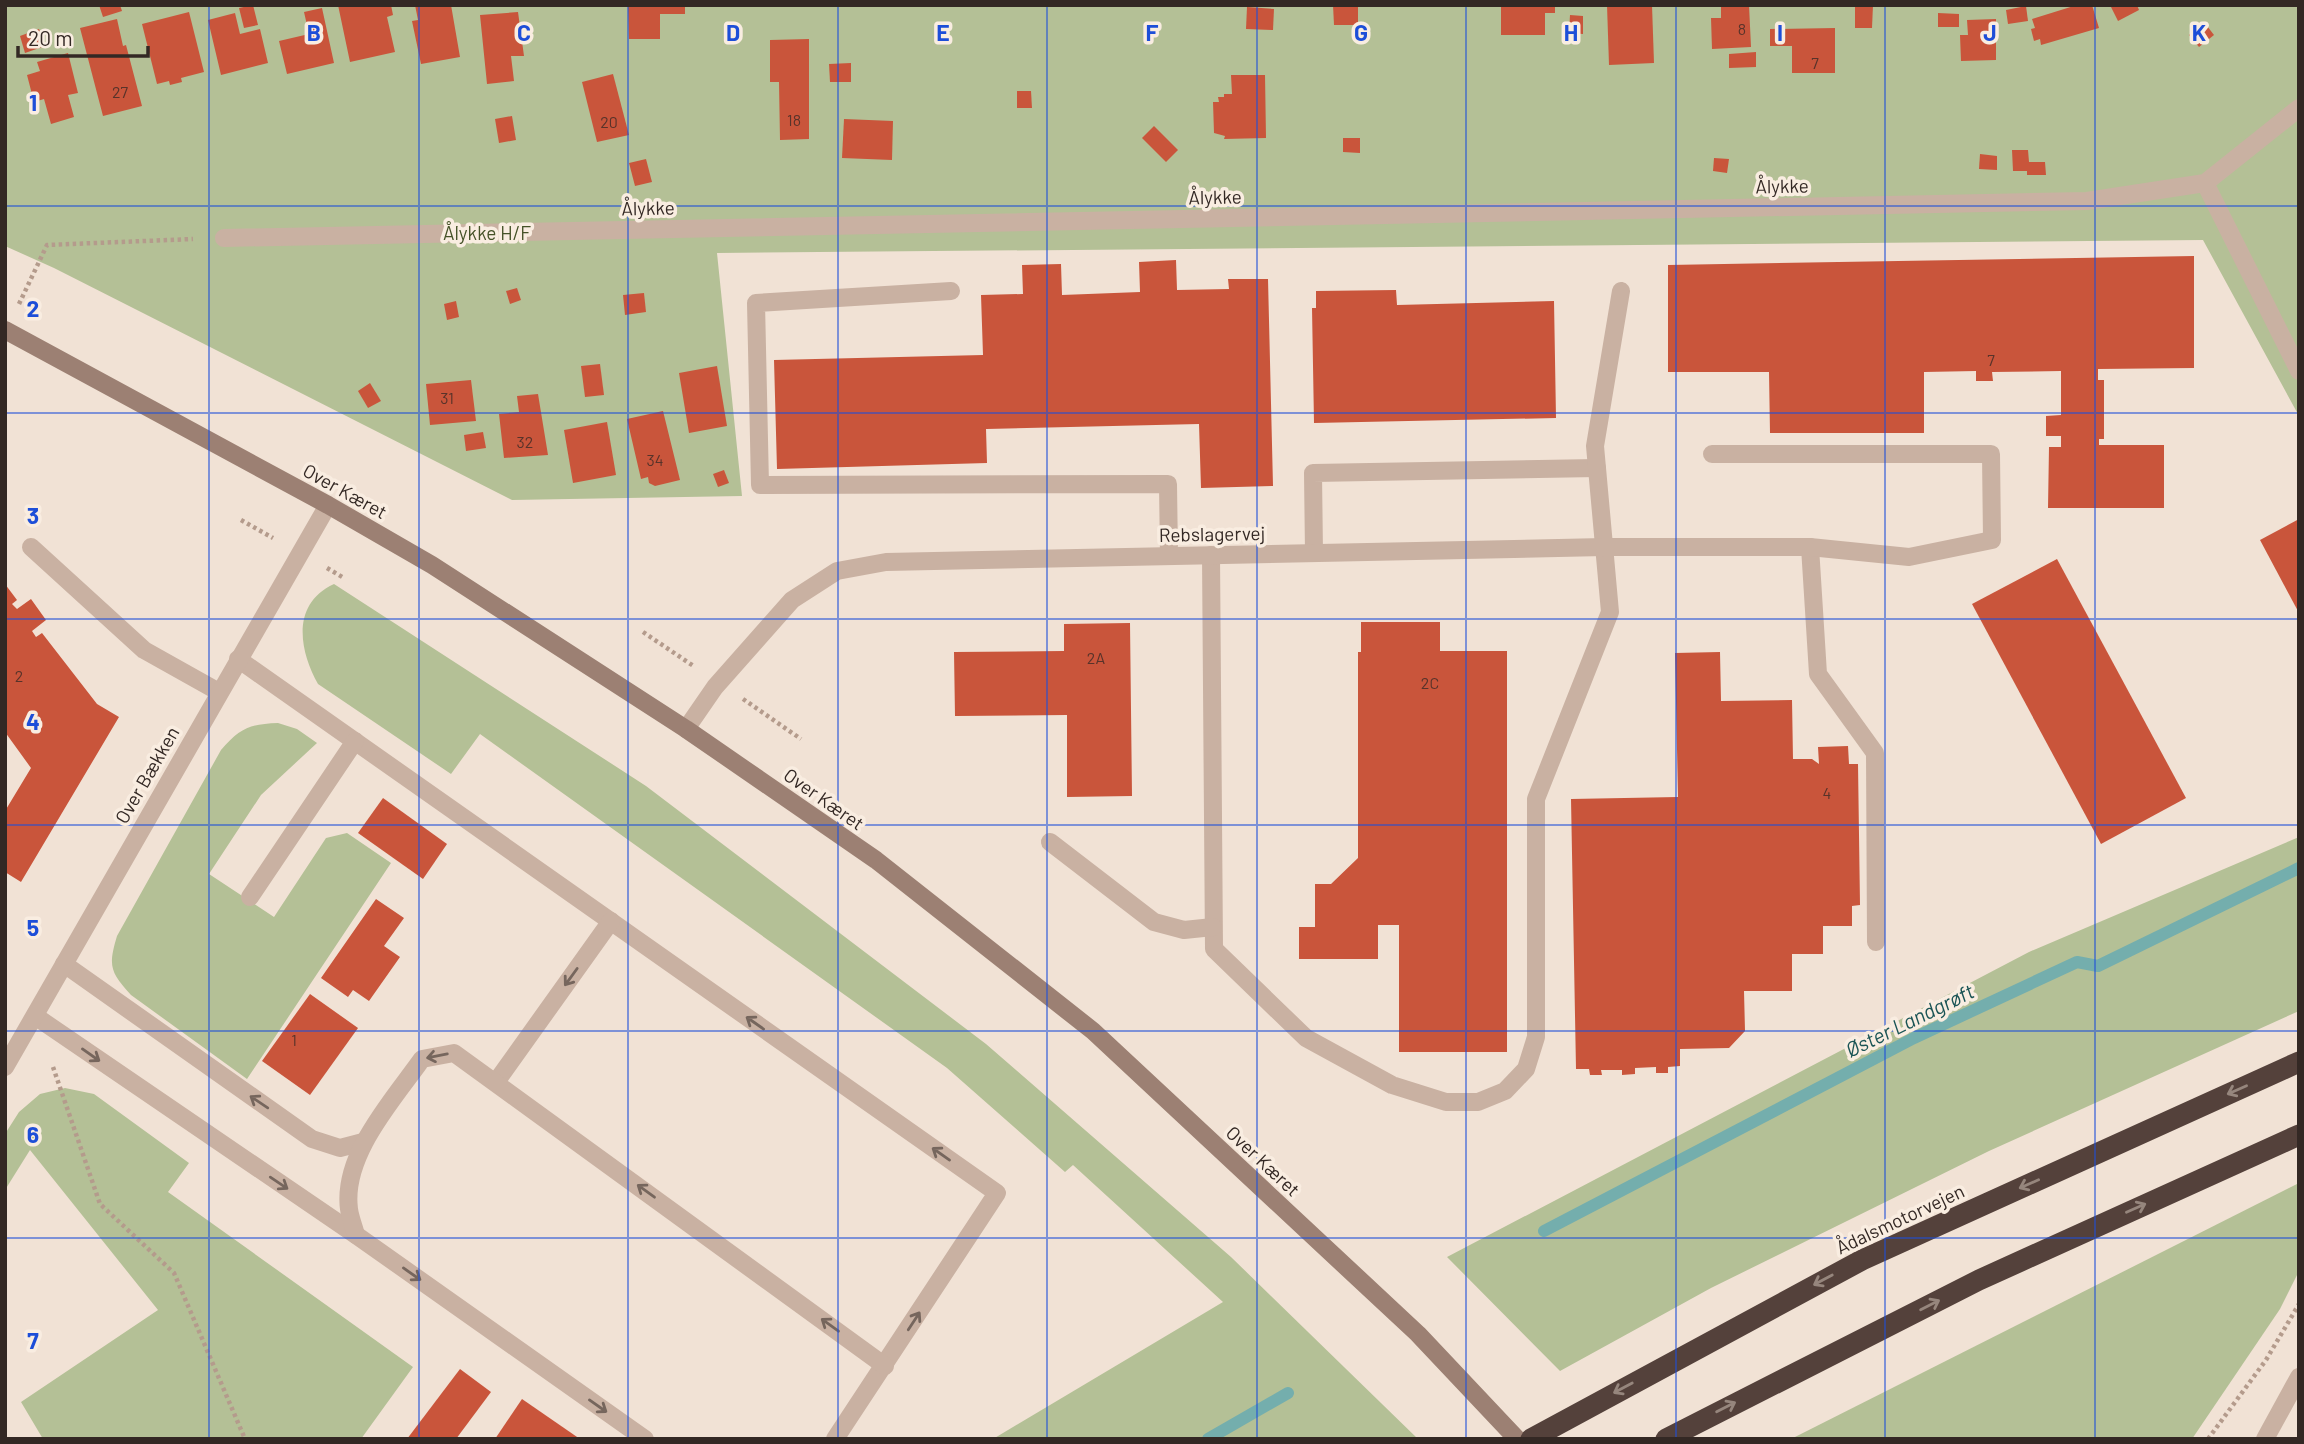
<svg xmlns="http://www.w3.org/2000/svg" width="2304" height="1444" viewBox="0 0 2304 1444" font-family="Barlow,sans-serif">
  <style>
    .green { fill: #b4c096 }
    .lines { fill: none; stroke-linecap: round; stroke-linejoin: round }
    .stream { stroke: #74aead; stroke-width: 12 }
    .building { fill: #c9553b }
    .path { stroke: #b49b8c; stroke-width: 4.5; stroke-dasharray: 3.5 3.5; stroke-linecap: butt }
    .service { stroke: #c9b1a2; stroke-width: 18 }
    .minor { stroke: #c9b1a2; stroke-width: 18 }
    .tertiary { stroke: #c9b1a2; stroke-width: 18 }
    .secondary { stroke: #9c8073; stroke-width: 18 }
    .motorway { stroke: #54413b; stroke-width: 21 }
    .oneway { stroke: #76665d }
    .oneway2 { stroke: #96867d }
    .grid { fill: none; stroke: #1d4ed8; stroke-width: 2; stroke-opacity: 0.55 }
    .labels { text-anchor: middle; stroke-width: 7; stroke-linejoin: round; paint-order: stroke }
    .number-label { font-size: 16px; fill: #58332a }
    .street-label { font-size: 19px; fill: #332824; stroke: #f9ede1 }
    .park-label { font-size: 19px; fill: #455228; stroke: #f9ede1 }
    .water-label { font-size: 21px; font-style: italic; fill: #1a5455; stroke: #f9ede1 }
    .grid-label { font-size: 23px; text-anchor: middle; font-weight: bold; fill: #1d4ed8; stroke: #f9ede1; stroke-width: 7; stroke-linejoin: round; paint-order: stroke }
  </style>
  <rect width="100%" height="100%" fill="#f1e2d5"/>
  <g class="green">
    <path d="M5,5H2299V416L2203,240L717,253L742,496L512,500L54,268L5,246Z"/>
    <path d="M334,584L646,786L986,1044L1231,1257L1418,1439H993L1223,1302L1073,1165L1065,1172L947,1068L480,734L451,774L318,684C299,650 291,604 334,584Z"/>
    <path d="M278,723L297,729L317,743L261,795L209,874L274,917L326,838L347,833L391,863L247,1079L131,995C110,972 108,966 117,936L221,750C240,728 250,724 278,723Z"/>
    <path d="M2299,837V1011L1989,1151L1711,1288L1560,1371L1447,1257L2029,952Z"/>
    <path d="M65,1088L94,1094L189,1163L168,1192L413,1367L361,1439H43L21,1402L158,1310L30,1150L5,1190V1134L19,1112L40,1094Z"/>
    <path d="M2299,1183V1271L2280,1309L2192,1439H1791Z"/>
  </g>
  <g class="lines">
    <g class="stream">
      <path d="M1544,1231L1914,1038L2077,962L2098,966L2299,868"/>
      <path d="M1208,1439L1288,1393"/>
    </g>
  </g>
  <g class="building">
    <path d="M99,5H120L122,11L103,17Z"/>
    <path d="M253,5L258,25L244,28L239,8Z"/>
    <path d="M338,5H391L393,15L387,17L395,52L350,62Z"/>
    <path d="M415,5H451L460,57L421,64L412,21L418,20Z"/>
    <path d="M628,5H685V14H660V39H629Z"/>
    <path d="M1333,5H1358V25H1334Z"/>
    <path d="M1501,5H1555V13H1545V35H1501Z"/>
    <path d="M1607,5H1652L1654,63L1609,65Z"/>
    <path d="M1721,5H1749L1751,47L1712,49L1711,18H1721Z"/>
    <path d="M1855,5H1873L1872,28H1855Z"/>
    <path d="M2077,5H2092L2099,28L2041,45L2040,39L2034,41L2031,29L2035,28L2032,19Z"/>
    <path d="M2110,5H2137L2139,10L2118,21Z"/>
    <path d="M2026,6L2028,21L2008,24L2006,10Z"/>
    <path d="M1247,7L1274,9L1273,30L1246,29Z"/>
    <path d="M322,8L334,63L287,74L279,41L309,34L304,12Z"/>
    <path d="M189,12L204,72L181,78L182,82L170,85L169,81L157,84L142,24Z"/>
    <path d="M518,12L524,56H511L514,81L487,84L480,15Z"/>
    <path d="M235,13L240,34L260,29L268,63L221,75L208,20Z"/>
    <path d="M1938,13L1959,14V27H1938Z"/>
    <path d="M1570,15L1583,16V34L1569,33Z"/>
    <path d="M117,19L123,46L126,45L142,106L103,116L80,28Z"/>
    <path d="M1996,19V60L1961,61L1960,35H1968L1967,20Z"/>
    <path d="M2204,22L2214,35L2199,47L2189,35Z"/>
    <path d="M1835,28V73H1792V46H1770V29Z"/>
    <path d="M39,29L45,46L25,53L20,36Z"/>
    <path d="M809,39V139L780,140L779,82H770V40Z"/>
    <path d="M1756,52V67L1729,68V54Z"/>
    <path d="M68,53L78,93L68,95L74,117L51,124L44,99L34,102L27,75L40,71L37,62Z"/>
    <path d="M851,63V82H830L829,64Z"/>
    <path d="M613,74L629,135L597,142L582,82Z"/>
    <path d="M1231,75H1265L1266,138L1224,139L1225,136L1214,133L1213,102H1219L1218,97H1224V94H1232Z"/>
    <path d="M1017,91H1031L1032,108H1017Z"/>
    <path d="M512,116L516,140L499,143L495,119Z"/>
    <path d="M844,119L893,121L892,160L842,158Z"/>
    <path d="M1154,126L1178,150L1166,162L1142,138Z"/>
    <path d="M1343,138H1360V153L1343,152Z"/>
    <path d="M2012,150H2028L2029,162H2045L2046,175H2027V171H2013Z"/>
    <path d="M1980,154L1997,156V170L1979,169Z"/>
    <path d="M1714,158L1729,159L1727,173L1713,171Z"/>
    <path d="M646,159L652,182L635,186L629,163Z"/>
    <path d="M2194,256V368L2098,369V380H2104V439H2099V445H2164V508H2048L2049,447H2061V436H2046V416L2061,415V371L1992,372L1993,381H1976V371L1924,372V433H1770L1769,372H1668V265Z"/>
    <path d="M1176,260L1177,290L1229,289L1228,279H1268L1273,486L1201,488L1199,424L986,429L987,463L777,469L774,360L983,355L981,295L1023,294L1022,265L1061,264L1062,295L1140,292L1139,262Z"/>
    <path d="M517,288L521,300L510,304L506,291Z"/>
    <path d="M1396,290L1397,305L1554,301L1556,418L1314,423L1312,308H1316V291Z"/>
    <path d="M644,293L646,312L625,315L623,295Z"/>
    <path d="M456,301L459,317L447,320L444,304Z"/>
    <path d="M600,364L604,395L585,397L581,366Z"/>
    <path d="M717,366L727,426L689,433L679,373Z"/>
    <path d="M471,380L476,421L430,425L426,384Z"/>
    <path d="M370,383L381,401L368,408L358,391Z"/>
    <path d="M538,394L548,455L504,458L499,414L519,412L517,396Z"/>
    <path d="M663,411L680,480L655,486L649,483L648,477L641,479L627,419Z"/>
    <path d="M607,422L616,475L573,483L564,430Z"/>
    <path d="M483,432L486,448L466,451L464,435Z"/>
    <path d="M724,470L729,483L718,487L713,474Z"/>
    <path d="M2299,519V613L2260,540Z"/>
    <path d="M2057,559L2186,798L2101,844L1972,604Z"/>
    <path d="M5,584L17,600L12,604L17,609L31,599L46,620L32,631L36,637L42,633L97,704L119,717L21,882L5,872V811L31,768L5,732Z"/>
    <path d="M1361,622H1440V651H1507V1052H1399V925H1378V959H1299V927H1315V884H1331L1358,858V652H1361Z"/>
    <path d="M1130,623L1132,796L1067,797V715L955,716L954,652L1064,651V624Z"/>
    <path d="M1720,652L1721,701L1792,700L1793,759H1812L1819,764L1818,747L1848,746L1849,764H1858L1860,905L1852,906V926H1823V954H1792V991H1744L1745,1031L1729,1048L1680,1049V1066L1668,1067V1073H1656V1067L1635,1068V1074L1622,1075V1070H1601L1602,1075H1590L1589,1069H1576L1571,799L1678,797L1675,653Z"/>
    <path d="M383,798L447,844L423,879L358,833Z"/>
    <path d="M376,899L404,918L384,946L400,957L369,1001L353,990L348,997L321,978Z"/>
    <path d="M310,994L358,1028L310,1095L262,1061Z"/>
    <path d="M460,1369L491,1392L456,1439H407Z"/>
    <path d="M522,1399L580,1439H495Z"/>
  </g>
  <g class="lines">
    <g class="path">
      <path d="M19,304L47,245L193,239"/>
      <path d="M241,520L273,538"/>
      <path d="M327,568L344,578"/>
      <path d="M643,632L695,667"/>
      <path d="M743,699L801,739"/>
      <path d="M53,1067L100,1204L174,1273L245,1439"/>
      <path d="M2208,1439L2266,1360L2299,1304"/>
    </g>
    <g class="service">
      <path d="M951,291L756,303L760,485L1168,484L1169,556"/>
      <path d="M31,547L144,650L219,692"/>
      <path d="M1810,547L1818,674L1875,753L1876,942"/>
      <path d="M1314,553L1313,473L1597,468"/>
      <path d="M1211,555L1214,949L1306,1038L1392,1085L1446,1102H1478L1505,1091L1526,1069L1536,1037V799L1610,612L1595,446L1621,291"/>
      <path d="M238,659L997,1193L835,1439"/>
      <path d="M686,729L715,687L792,600L837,571L886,562L1604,547H1810L1909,557L1992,540L1991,454H1712"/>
      <path d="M1050,842L1154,922L1184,930L1213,927"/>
      <path d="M250,897L355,741"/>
      <path d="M64,964L312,1139L340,1148L363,1142"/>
      <path d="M35,1016L356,1235L645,1439"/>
      <path d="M496,1082L611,921"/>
      <path d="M356,1235C354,1227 350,1217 349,1209C342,1155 393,1100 422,1059L454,1053L885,1366"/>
    </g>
    <g class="minor">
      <path d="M2205,183L2299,371"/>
      <path d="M224,238L2087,201L2205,183L2299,108"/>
      <path d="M5,1067L328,505"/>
    </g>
    <path class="tertiary" d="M2265,1439L2299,1377"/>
    <path class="secondary" d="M5,330L328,505L432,565L686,729L876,860L1093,1031L1418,1334L1517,1439"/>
    <g class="motorway">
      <path d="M1531,1439L1862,1260L2299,1062"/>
      <path d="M1666,1439L1979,1280L2299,1135"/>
    </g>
  </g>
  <defs><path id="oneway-shaft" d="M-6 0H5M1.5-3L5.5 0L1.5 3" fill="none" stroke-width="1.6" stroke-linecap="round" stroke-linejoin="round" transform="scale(1.75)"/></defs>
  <g class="oneway">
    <use href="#oneway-shaft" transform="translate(571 977) rotate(126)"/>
    <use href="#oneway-shaft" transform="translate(755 1023) rotate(-145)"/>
    <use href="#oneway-shaft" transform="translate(91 1055) rotate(35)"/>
    <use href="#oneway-shaft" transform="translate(437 1056) rotate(169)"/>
    <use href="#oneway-shaft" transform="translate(259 1102) rotate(-146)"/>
    <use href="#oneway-shaft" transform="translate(941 1154) rotate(-145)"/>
    <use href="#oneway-shaft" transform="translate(279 1183) rotate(34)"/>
    <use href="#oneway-shaft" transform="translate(646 1191) rotate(-144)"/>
    <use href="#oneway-shaft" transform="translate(412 1274) rotate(35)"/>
    <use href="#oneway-shaft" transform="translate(914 1321) rotate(-57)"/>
    <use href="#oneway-shaft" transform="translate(830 1325) rotate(-144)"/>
    <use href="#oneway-shaft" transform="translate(598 1406) rotate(35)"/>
  </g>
  <g class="oneway2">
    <use href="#oneway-shaft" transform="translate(2237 1090) rotate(156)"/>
    <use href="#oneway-shaft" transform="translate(2029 1184) rotate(156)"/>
    <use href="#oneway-shaft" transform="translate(2136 1208) rotate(-24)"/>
    <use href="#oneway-shaft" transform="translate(1823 1280) rotate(152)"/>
    <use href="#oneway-shaft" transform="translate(1930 1305) rotate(-27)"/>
    <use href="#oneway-shaft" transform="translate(1623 1388) rotate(152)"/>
    <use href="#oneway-shaft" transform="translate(1726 1407) rotate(-27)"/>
  </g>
  <path class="grid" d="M209,5V1439M419,5V1439M628,5V1439M838,5V1439M1047,5V1439M1257,5V1439M1466,5V1439M1676,5V1439M1885,5V1439M2095,5V1439M5,206H2299M5,413H2299M5,619H2299M5,825H2299M5,1031H2299M5,1238H2299"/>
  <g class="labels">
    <g class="number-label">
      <text x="1742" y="35">8</text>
      <text x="1815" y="69">7</text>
      <text x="120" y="98">27</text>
      <text x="794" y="126">18</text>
      <text x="609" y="128">20</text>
      <text x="1991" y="366">7</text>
      <text x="447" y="404">31</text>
      <text x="525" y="448">32</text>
      <text x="655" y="466">34</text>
      <text x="1096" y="664">2A</text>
      <text x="19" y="682">2</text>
      <text x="1430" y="689">2C</text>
      <text x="1827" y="799">4</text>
      <text x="294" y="1046">1</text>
    </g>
    <g class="street-label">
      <text transform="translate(1782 186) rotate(-1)" y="7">Ålykke</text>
      <text transform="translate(1215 197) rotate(-1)" y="7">Ålykke</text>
      <text transform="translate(648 208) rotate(-1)" y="7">Ålykke</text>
      <text transform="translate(345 491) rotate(29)" y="7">Over Kæret</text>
      <text transform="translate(1212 534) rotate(-1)" y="7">Rebslagervej</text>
      <text transform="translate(147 775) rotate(-60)" y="7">Over Bækken</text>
      <text transform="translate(824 799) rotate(35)" y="7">Over Kæret</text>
      <text transform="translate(1263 1161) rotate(43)" y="7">Over Kæret</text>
      <text transform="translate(1900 1219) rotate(-25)" y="7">Ådalsmotorvejen</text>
    </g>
    <g class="park-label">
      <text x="487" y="240">Ålykke H/F</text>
    </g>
    <g class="water-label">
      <text transform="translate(1910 1021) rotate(-26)" y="7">Øster Landgrøft</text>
    </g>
  </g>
  <g class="grid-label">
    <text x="314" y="41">B</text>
    <text x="524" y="41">C</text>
    <text x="733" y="41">D</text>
    <text x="943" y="41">E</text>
    <text x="1152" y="41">F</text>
    <text x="1361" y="41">G</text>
    <text x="1571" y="41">H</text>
    <text x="1780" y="41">I</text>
    <text x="1990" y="41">J</text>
    <text x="2199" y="41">K</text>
    <text x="33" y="111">1</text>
    <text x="33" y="317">2</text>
    <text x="33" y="524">3</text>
    <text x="33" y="730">4</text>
    <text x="33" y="936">5</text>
    <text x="33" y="1143">6</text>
    <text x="33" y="1349">7</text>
  </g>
  <rect width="2304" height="1444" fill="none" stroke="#332824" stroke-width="14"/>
  <path d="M18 46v10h130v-10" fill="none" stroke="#332824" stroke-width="3.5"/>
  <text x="28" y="46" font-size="21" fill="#332824" stroke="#f9ede1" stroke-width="5" paint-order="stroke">20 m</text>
</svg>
